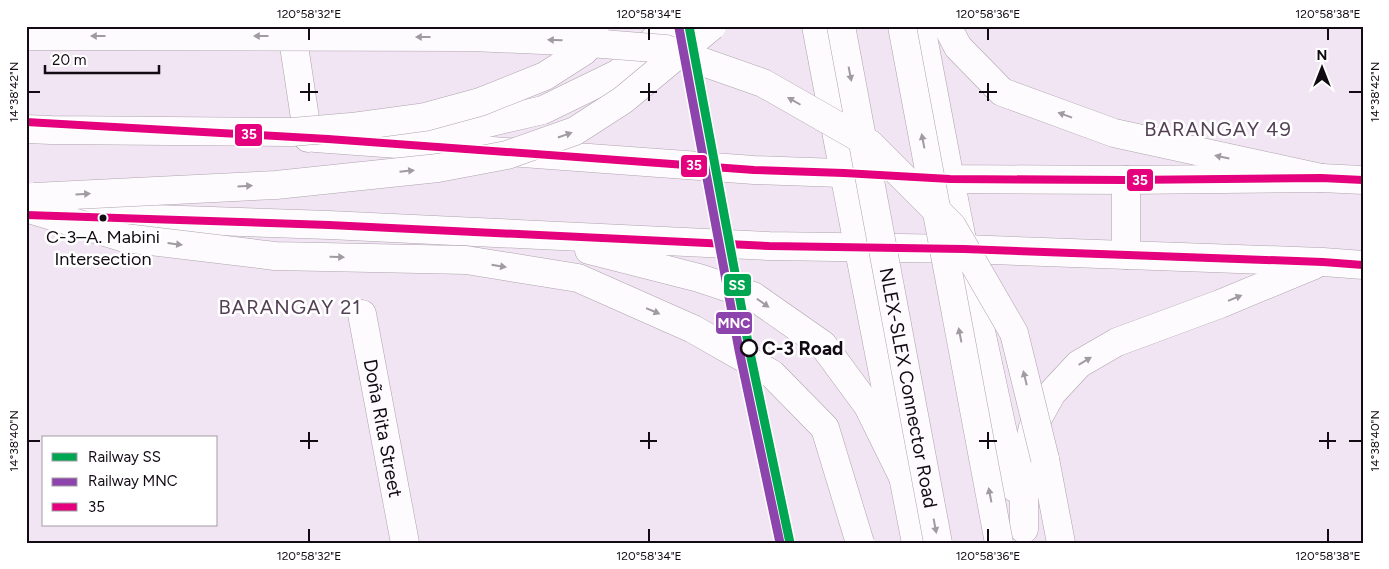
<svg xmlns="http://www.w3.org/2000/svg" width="1389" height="569" viewBox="0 0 1389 569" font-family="Figtree,sans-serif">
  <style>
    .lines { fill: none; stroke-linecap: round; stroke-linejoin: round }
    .minor-casing { stroke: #ada3ae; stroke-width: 29 }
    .major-casing { stroke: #ada3ae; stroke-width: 29 }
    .highway-casing { stroke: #ada3ae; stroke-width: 29 }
    .minor { stroke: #fdfbfd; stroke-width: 28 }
    .major { stroke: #fdfbfd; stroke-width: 28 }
    .highway { stroke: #fdfbfd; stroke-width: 28 }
    .highway-bridge-casing { stroke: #ada3ae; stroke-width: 29; stroke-linecap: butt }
    .highway-bridge { stroke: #fdfbfd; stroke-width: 28 }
    .bus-1-casing { stroke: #fff; stroke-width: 11 }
    .bus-1 { stroke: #e5007d; stroke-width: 8 }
    .rail-1-casing { stroke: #fff; stroke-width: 12 }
    .rail-2-casing { stroke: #fff; stroke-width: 12 }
    .rail-1 { stroke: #00a651; stroke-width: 9 }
    .rail-2 { stroke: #8e44ad; stroke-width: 9 }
    .oneway { fill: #9f9ba0 }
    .ticks { fill: none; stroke: #130b14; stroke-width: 2 }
    .bus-dot { fill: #130b14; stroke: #fff; stroke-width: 2 }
    .stop-dot { fill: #fff; stroke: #130b14; stroke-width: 2.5 }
    .labels { text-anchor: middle; stroke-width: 5; stroke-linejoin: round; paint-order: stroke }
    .bus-label { font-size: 18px; fill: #130b14; stroke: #fff }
    .stop-label { font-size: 19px; font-weight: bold; fill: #130b14; stroke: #fff; text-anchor: start }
    .street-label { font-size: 19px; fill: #130b14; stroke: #fff }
    .neighbourhood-label { font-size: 20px; letter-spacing: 1px; fill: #544156; stroke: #fff }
    .line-badge { stroke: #fff; stroke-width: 2 }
    .badge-label { font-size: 14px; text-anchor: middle; font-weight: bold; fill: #fff }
    .neatline { fill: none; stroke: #130b14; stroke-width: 2 }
    .ticks-label { font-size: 12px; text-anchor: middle; fill: #130b14 }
  </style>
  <rect width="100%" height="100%" fill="#f2e5f3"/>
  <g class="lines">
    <g class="minor-casing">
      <g id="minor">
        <path d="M291,26L308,138"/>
        <path id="s1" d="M362,314L405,543"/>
      </g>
    </g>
    <g class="major-casing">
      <g id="major">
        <path d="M315,138L754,170L868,174"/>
        <path d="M844,173L916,543"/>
        <path d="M926,178L950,179L1126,180L1321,178L1363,180"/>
        <path d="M950,179L971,285L1015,488"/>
        <path d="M1126,180V255"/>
        <path d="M68,216L329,225L769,246L964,249L1323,262L1363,265"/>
        <path d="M589,250L699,278L753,296L823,345L868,406L904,479"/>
        <path d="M1024,529V467L1033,427L1052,393L1079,364L1117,342L1220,304L1314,265"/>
      </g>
    </g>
    <g class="highway-casing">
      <g id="highway">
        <path d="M816,26L844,173"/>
        <path d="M921,26L950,179"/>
        <path d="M947,26L958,47L1002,92L1114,133L1321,178"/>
        <path d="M370,135L449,132L543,110L619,73L669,26"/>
        <path d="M1045,459L1061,543"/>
      </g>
    </g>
    <use href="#minor" class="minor"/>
    <use href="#major" class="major"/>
    <use href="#highway" class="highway"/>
    <g class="highway-bridge-casing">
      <g id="highway-bridge">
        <path id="s2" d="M841,26L938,543"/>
        <path d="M902,26L999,543"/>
        <path d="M26,36L472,37L564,41L666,49L763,83L870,144L952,226L1014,333L1045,459"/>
        <path d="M26,129L51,130L292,132L351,127L425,117L480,102L545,76L584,51L596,37"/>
        <path d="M34,197L276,185L438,168L507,155L575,131L623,100L712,26"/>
        <path d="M26,208L125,238L275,256L466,260L578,278L693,329L772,374L825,428L860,543"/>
      </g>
    </g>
    <use href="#highway-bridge" class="highway-bridge"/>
    <g class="bus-1-casing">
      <g id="bus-1">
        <path d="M26,122L328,139L754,170L844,173L950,179L1126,180L1321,178L1363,180"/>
        <path d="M26,215L329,225L769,246L964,249L1323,262L1363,265"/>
      </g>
    </g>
    <use href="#bus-1" class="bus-1"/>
    <g class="rail-1-casing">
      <path id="rail-1" d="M689,26L749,348L790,543"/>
    </g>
    <g class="rail-2-casing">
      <path id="rail-2" d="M679,28L739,350L780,543"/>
    </g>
    <use href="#rail-1" class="rail-1"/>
    <use href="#rail-2" class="rail-2"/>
  </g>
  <defs><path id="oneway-solid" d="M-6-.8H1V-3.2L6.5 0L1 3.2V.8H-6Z" transform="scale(1.25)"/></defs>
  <g class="oneway">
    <use href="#oneway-solid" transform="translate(98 36) rotate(-180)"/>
    <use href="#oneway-solid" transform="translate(261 36) rotate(-180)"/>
    <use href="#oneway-solid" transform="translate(423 37) rotate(-180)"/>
    <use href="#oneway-solid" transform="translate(555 40) rotate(-178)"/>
    <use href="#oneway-solid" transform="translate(850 74) rotate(79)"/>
    <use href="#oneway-solid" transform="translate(794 101) rotate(-150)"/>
    <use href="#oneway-solid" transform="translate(1065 115) rotate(-160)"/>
    <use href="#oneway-solid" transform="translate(565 135) rotate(-19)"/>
    <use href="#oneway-solid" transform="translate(923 141) rotate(-101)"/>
    <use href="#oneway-solid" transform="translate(1222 157) rotate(-168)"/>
    <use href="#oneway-solid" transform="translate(407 171) rotate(-6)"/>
    <use href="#oneway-solid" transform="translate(245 186) rotate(-3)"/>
    <use href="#oneway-solid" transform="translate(83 194) rotate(-3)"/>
    <use href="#oneway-solid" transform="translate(175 244) rotate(7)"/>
    <use href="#oneway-solid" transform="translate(337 257) rotate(1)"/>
    <use href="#oneway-solid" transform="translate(499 266) rotate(9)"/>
    <use href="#oneway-solid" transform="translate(1235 298) rotate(-22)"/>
    <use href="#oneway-solid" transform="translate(763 303) rotate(35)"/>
    <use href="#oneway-solid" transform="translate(653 311) rotate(23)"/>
    <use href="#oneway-solid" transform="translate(960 335) rotate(-101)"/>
    <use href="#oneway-solid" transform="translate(1085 361) rotate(-31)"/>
    <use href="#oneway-solid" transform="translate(1025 378) rotate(-104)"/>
    <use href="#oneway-solid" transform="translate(990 495) rotate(-101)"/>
    <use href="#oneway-solid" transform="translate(935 526) rotate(79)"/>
  </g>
  <path class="ticks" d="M309,28V40M649,28V40M988,28V40M1328,28V40M309,83V101M649,83V101M988,83V101M28,92H40M300,92H318M640,92H657M979,92H997M1349,92H1362M309,432V449M649,432V449M988,432V449M1328,432V449M28,441H40M300,441H318M640,441H657M979,441H997M1319,441H1336M1349,441H1362M309,529V542M649,529V542M988,529V542M1328,529V542"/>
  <circle class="bus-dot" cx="103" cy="218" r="4.5"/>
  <circle class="stop-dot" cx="749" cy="348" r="8"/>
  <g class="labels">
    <g class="bus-label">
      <text x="103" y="243">C-3–A. Mabini<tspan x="103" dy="22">Intersection</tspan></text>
    </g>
    <g class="stop-label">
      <text x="762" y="355">C-3 Road</text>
    </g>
    <g class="street-label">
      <text dy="7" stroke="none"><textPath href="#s2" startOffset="368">NLEX-SLEX Connector Road</textPath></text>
      <text dy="7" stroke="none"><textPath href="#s1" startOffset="116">Doña Rita Street</textPath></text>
    </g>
    <g class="neighbourhood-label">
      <text x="1218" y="136">BARANGAY 49</text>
      <text x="290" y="314">BARANGAY 21</text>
    </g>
  </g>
  <g class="line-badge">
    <rect x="234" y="123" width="29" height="24" rx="5" fill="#e5007d"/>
    <rect x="680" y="154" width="28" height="24" rx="5" fill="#e5007d"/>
    <rect x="1126" y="168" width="28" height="24" rx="5" fill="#e5007d"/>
    <rect x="723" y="273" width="29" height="24" rx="5" fill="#00a651"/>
    <rect x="715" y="311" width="38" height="24" rx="5" fill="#8e44ad"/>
  </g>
  <g class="badge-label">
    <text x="249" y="139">35</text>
    <text x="694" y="170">35</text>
    <text x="1140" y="185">35</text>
    <text x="737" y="290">SS</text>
    <text x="734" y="328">MNC</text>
  </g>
  <rect width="1389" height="569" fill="none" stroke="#ffffff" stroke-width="55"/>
  <rect x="42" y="436" width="175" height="90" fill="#ffffff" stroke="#a19da1"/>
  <rect x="52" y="453" width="25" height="8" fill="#00a651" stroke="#a19da1"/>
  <text x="88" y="462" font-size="15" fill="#130b14">Railway SS</text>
  <rect x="52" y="478" width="25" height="8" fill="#8e44ad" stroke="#a19da1"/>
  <text x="88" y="486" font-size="15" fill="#130b14">Railway MNC</text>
  <rect x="52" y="503" width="25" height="8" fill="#e5007d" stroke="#a19da1"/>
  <text x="88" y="512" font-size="15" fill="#130b14">35</text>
  <g transform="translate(1322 68)" stroke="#ffffff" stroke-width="4" paint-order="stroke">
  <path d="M0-4L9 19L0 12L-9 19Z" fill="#130b14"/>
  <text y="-8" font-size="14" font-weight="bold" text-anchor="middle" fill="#130b14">N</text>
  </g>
  <path d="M45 65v8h114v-8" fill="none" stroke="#130b14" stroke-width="2.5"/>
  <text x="52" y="65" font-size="15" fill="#130b14" stroke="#ffffff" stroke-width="4" paint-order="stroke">20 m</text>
  <rect x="28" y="28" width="1334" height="514" class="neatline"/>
  <g class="ticks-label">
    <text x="309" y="18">120°58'32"E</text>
    <text x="649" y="18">120°58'34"E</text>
    <text x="988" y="18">120°58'36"E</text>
    <text x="1328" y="18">120°58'38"E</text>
    <text transform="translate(14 92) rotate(-90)" y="4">14°38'42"N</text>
    <text transform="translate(1375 92) rotate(-90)" y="4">14°38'42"N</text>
    <text transform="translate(14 441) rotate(-90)" y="4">14°38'40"N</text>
    <text transform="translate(1375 441) rotate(-90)" y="4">14°38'40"N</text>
    <text x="309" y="560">120°58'32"E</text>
    <text x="649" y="560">120°58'34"E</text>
    <text x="988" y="560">120°58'36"E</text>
    <text x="1328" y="560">120°58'38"E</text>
  </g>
</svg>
